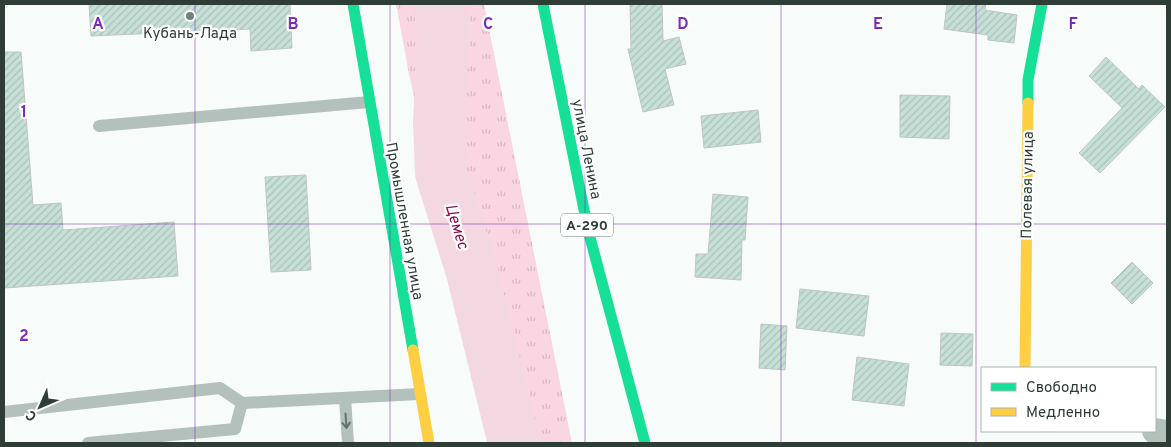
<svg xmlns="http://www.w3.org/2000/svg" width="1171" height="447" viewBox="0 0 1171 447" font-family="Overpass,sans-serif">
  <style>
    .grass { fill: url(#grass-tufts) }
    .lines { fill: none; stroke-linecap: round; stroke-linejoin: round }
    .river { stroke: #f4d8e1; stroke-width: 52 }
    .building { fill: url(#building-hatch); stroke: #bdc6c2 }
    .lane { stroke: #b3c0bb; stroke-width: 12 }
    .street { stroke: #b3c0bb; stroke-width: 26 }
    .fast { stroke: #16e098; stroke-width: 11 }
    .slow { stroke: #ffcf43; stroke-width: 11 }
    .oneway { stroke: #63726c }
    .grid { fill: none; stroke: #7b2cbf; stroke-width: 1; stroke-opacity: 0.55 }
    .poi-dot { fill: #74807b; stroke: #fff; stroke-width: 2 }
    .labels { text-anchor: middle; stroke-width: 4.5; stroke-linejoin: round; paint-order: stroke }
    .shield { fill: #fff; stroke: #6d7873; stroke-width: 1 }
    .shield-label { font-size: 14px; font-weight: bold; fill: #2e3e37 }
    .poi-label { font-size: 15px; fill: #2e3e37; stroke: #fff }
    .street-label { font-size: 15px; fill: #2e3e37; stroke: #fff }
    .water-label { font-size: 16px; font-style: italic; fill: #8a124e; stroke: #fff }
    .grid-label { font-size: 16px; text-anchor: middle; font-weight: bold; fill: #7b2cbf; stroke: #fff; stroke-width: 4.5; stroke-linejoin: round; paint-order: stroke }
  </style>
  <defs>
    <pattern id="grass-tufts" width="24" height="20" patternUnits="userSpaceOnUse" patternTransform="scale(1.25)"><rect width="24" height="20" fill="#fad6e2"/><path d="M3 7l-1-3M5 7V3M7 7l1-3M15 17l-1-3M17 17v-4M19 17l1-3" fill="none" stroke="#d7b9c2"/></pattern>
    <pattern id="building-hatch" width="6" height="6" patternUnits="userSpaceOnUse" patternTransform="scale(1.25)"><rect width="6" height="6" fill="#c6e0d7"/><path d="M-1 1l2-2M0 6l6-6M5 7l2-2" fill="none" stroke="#aac1b9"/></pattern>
  </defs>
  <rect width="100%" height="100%" fill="#f7fcfa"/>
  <path class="grass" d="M396,4H484L572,443H491L409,74Z"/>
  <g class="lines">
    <path class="river" d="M438,4L444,26L439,122L441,173L472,272L514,443"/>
  </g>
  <g class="building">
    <path d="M89,4H290L292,48L251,51L250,29L91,36Z"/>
    <path d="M630,4H662L663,41L679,37L686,64L665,69L674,105L643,112L628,49H631Z"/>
    <path d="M947,4H986L985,10L1017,15L1014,43L988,40V35L944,29Z"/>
    <path d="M4,52H21L33,205L61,203L63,230L174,222L178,276L4,288Z"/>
    <path d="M1106,57L1139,89L1142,85L1165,107L1100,173L1079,153L1122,108L1089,76Z"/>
    <path d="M900,95L950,96L949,139L900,137Z"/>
    <path d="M758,110L761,142L704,148L701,116Z"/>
    <path d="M306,175L311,270L271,272L265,177Z"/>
    <path d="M713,194L748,197L745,240H742L741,280L695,277L696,254H708Z"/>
    <path d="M1132,262L1153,283L1132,304L1111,283Z"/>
    <path d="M800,289L869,296L864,336L796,328Z"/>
    <path d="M761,324L787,326L785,370L759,368Z"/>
    <path d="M941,333L973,334L972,366L940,365Z"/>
    <path d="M857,357L909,364L904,406L852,400Z"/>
  </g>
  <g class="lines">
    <g class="lane">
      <path d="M99,126L369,102"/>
      <path d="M345,398L348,443"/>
      <path d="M4,412L220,388L242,403L419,394"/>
      <path d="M88,443L235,429L242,403"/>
    </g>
    <path class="street" d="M1155,431L1167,433"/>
    <g class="fast">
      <path d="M353,4L413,350"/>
      <path d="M543,4L588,230L645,443"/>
      <path d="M1028,103V80L1042,4"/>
    </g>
    <g class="slow">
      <path d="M413,350L429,443"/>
      <path d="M1025,368L1028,103"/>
    </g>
  </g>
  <defs><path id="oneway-shaft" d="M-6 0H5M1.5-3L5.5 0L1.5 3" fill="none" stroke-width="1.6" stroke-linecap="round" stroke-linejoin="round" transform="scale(1.25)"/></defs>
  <use class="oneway" href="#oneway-shaft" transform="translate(346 421) rotate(86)"/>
  <path class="grid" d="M195,4V443M390,4V443M585,4V443M781,4V443M976,4V443M4,224H1167"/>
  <circle class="poi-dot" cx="190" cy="16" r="5"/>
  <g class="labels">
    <rect class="shield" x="561" y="213.5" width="52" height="23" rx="4"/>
    <g class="shield-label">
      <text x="587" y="230">А-290</text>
    </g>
    <g class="poi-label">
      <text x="190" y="38">Кубань-Лада</text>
    </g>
    <g class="street-label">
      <text transform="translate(587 149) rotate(79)" y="5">улица Ленина</text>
      <text transform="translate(1027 185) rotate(-89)" y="5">Полевая улица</text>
      <text transform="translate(405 221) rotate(80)" y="5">Промышленная улица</text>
    </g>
    <g class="water-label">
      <text transform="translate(458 226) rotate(73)" y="6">Цемес</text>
    </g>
  </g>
  <g class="grid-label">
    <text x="98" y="29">A</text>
    <text x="293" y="29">B</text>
    <text x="488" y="29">C</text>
    <text x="683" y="29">D</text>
    <text x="878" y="29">E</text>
    <text x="1073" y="29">F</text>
    <text x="24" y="117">1</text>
    <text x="24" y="341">2</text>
  </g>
  <rect width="1171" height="447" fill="none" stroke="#2e3e37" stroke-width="10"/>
  <rect x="981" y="367" width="175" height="65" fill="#ffffff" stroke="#abb2af"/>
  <rect x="991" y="383" width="25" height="8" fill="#16e098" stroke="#abb2af"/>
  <text x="1026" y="392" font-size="15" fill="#2e3e37">Свободно</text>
  <rect x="991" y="408" width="25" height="8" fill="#ffcf43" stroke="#abb2af"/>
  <text x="1026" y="417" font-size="15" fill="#2e3e37">Медленно</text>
  <g transform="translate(40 407) rotate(225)" stroke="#ffffff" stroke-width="4" paint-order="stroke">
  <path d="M0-4L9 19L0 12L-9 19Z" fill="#2e3e37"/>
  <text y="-8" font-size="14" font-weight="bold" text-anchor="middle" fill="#2e3e37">С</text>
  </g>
</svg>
